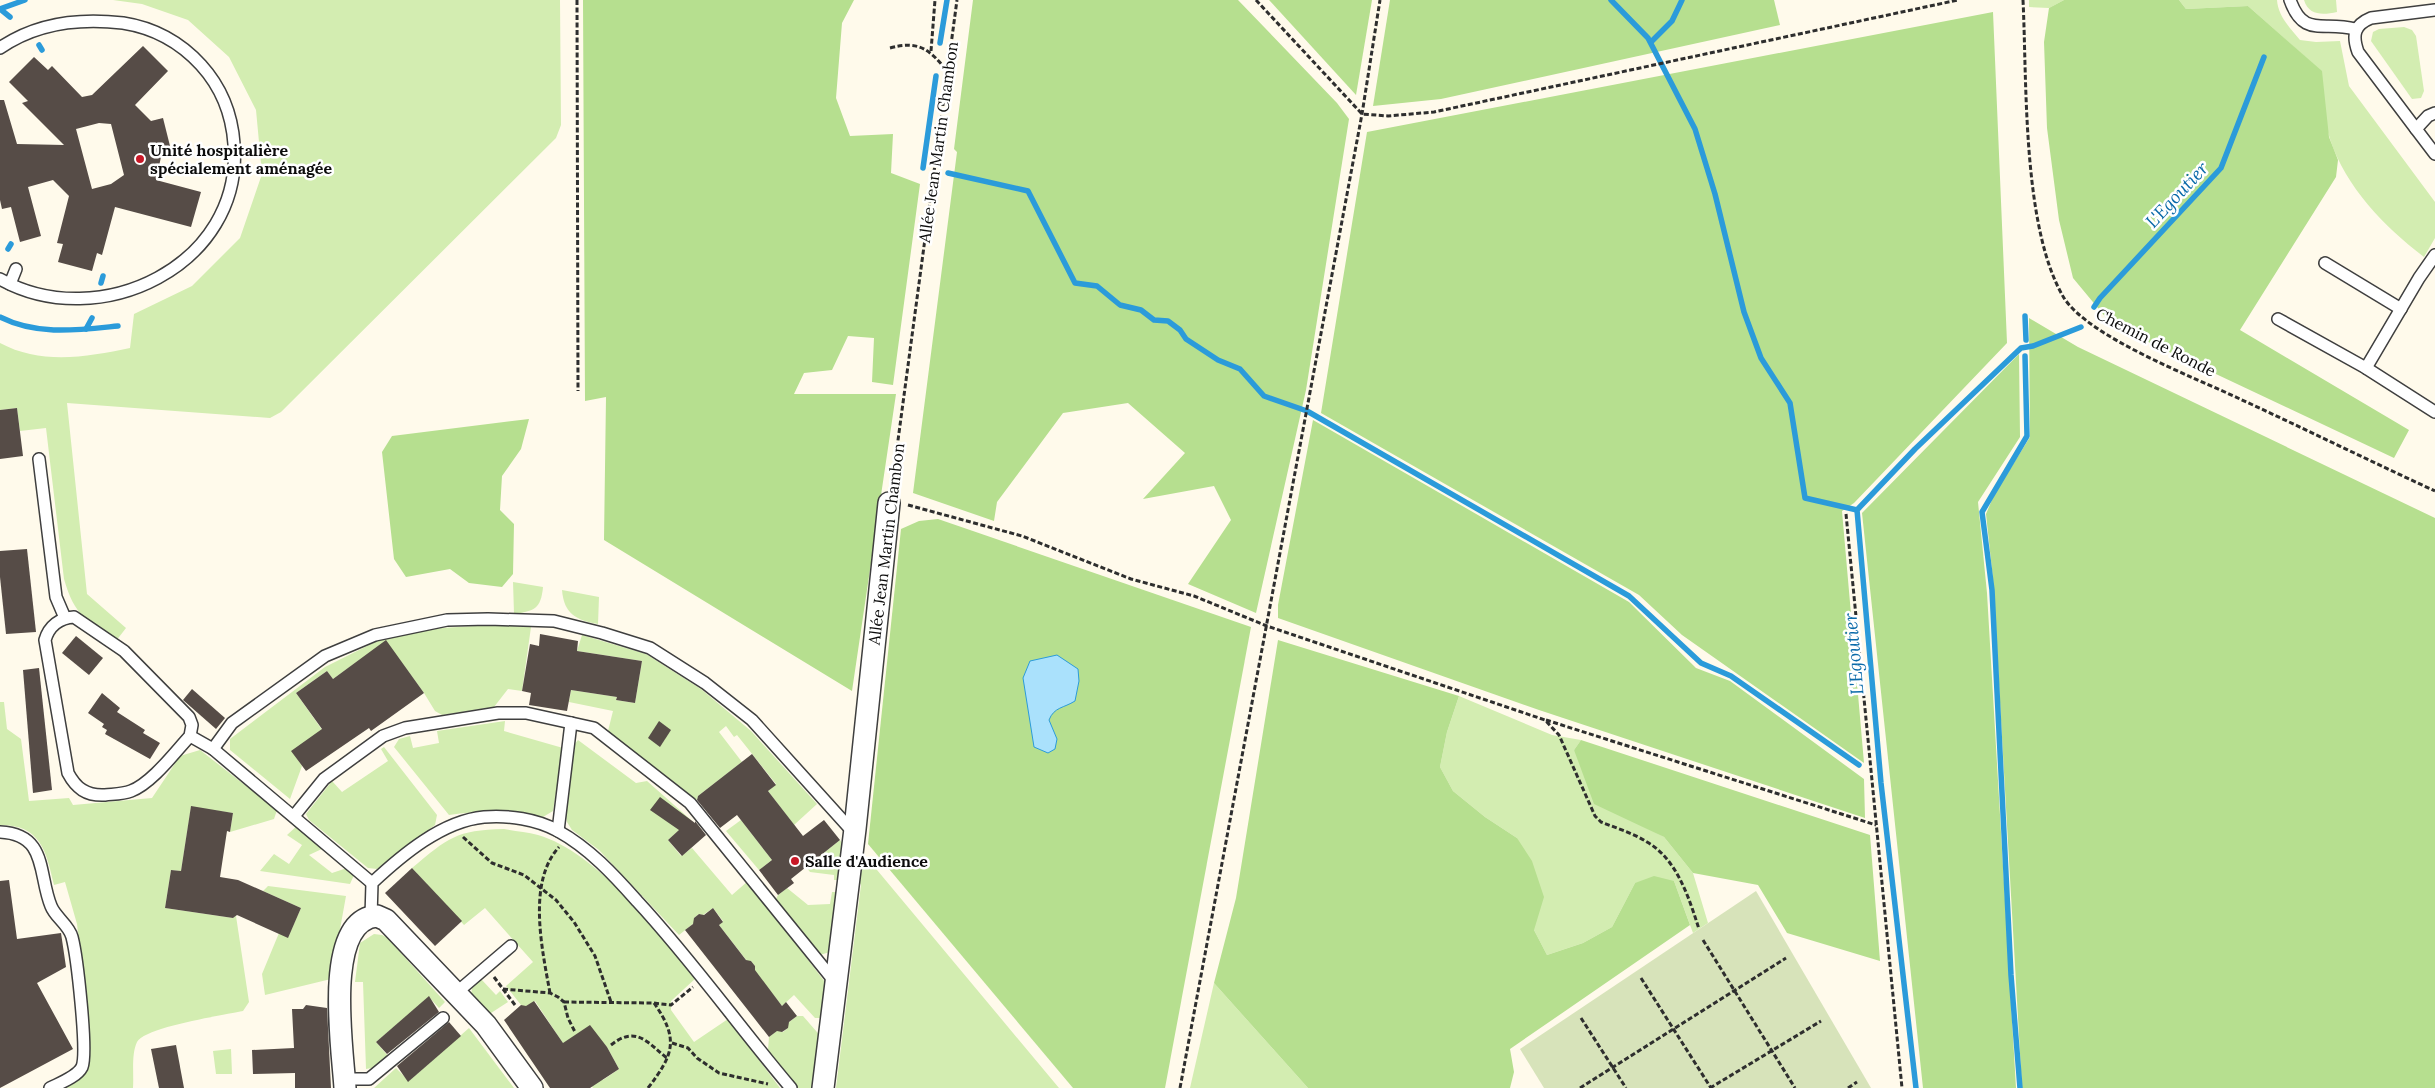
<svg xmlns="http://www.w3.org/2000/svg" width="2435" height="1088" viewBox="0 0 2435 1088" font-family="Lora,serif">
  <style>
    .green { fill: #d3edb1 }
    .forest { fill: #b6df8f }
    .cemetery { fill: #d7e3ba }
    .water { fill: #aae1fc; stroke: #2b9bda }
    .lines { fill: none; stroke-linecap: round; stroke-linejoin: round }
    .stream { stroke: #2b9bda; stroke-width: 5.5 }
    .building { fill: #564c47; fill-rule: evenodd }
    .lane-casing { stroke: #3f3f3f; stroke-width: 14 }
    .street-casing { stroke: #3f3f3f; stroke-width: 24 }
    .path { stroke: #2e2e2e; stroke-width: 3; stroke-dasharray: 5 2.5; stroke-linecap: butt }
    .lane { stroke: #fff; stroke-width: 11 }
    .street { stroke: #fff; stroke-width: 21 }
    .poi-dot { fill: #c81827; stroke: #fff; stroke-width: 2 }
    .labels { text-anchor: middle; stroke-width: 5; stroke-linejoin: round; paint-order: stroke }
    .street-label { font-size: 16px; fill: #0c0c0c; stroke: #fff }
    .poi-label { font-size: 16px; font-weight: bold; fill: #0c0c0c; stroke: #fff; text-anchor: start }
    .water-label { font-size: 18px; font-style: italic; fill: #0a6aa9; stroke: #fff }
  </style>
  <rect width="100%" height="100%" fill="#fffaeb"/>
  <g class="green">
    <path d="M113,0H560L561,125L556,138L281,412L270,418L67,403L87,594L126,628L116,641C86,619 75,617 64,579L46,428L20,431L17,408L0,410V343C41,365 87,357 130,348L134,314L192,286L240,238L262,174L256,110L229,57L188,20L142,4Z"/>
    <path d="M2029,0H2064L2049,8L2029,7Z"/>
    <path d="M2179,0H2277C2278,16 2290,28 2300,40L2316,42L2340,41L2349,86L2435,202V238L2424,257C2385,227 2346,188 2330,139C2323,119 2324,92 2321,71L2248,6L2186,9Z"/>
    <path d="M2304,0H2336L2337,12C2323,15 2309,16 2304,0Z"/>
    <path d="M2404,27L2412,30L2416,36L2424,91L2421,98L2412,99L2371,41L2373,32L2379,29Z"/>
    <path d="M513,582L543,587C541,609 534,611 514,614Z"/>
    <path d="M562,590L599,597L598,624C576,620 564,614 562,590Z"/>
    <path d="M491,625L531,627L522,691L508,689L494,707L442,715L435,711L424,693L386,641L333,679L327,671L296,693L325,734L292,751L302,766L290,799L230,750V739L325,667L385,637L442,628Z"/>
    <path d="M582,635L646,654L701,689L751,731L817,804L794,825L768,791L776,784L737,735L734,737L726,726L719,732L742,762L698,796L697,800L690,796L608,731L613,711L569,702L571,690L617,697L616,700L635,703L642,661L577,651Z"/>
    <path d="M1459,696L1552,735L1581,740L1574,750L1637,823L1664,837L1693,873L1708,923L1693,933L1674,881L1635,883L1612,927L1583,943L1547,955L1534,930L1517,838L1485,817L1453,791L1440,767L1447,732Z"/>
    <path d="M0,702H4L7,729L21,739L29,801L69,798L73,805L152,798L180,756L200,750L277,810L274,819L230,832L233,813L191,807L181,871L171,870L165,908L233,918L236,916L249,1002L243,1011C224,1015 145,1027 137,1042C131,1055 134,1074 133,1088H59L79,1077L82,968L77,924L65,882L54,885C46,851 41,825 0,825Z"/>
    <path d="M505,721L504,731L563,748L553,811L543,817C511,810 482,810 449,815L394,747L399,739L410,736L413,748L439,743L437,731Z"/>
    <path d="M578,740L636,783L647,781L691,820L668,840L681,856L692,848L732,895L748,881L828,986L824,1018H815L794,995L782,1006L754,970L755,966L751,961H747L719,925L723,921L713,908L703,915L699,914L694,918V923L679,935L599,850L572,830L567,822L566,816L574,745Z"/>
    <path d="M384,747L437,815L435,825L377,869L368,868L309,820L306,814L332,781L342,792L388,761L381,749Z"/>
    <path d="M741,820L772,860L759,870L726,831Z"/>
    <path d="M298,825L324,848L309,855L332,873L347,868L354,875L350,884L260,871L274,854L289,864L302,845L287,835Z"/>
    <path d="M504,829C515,831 527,832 538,835C597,852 658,932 696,978L671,1001V1010L694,1042L728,1019L780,1088H593L587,1079L603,1080L619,1069L607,1047L598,1037L568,1051L535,1001L525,1007L521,1005L506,986L533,962L485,908L464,925L412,868C448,838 456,830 504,829Z"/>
    <path d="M840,840L846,848L843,880H834V875L810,872L806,867Z"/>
    <path d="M862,852L1059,1088H836L861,885L858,879Z"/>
    <path d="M268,886L346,896L331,979L265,995L262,974L279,933L288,937L301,908L263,891Z"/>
    <path d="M787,888L808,905L830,904L832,892H842L833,951L820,955L776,899L778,895Z"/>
    <path d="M374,934L382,935L392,940L391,942L445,1002L439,1008L429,997L376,1042L388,1056L372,1068L366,1069L363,982H355L360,943Z"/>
    <path d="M481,979L496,995L500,991L508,1002L491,1013L483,1009L471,997L472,987Z"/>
    <path d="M1214,983L1308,1088H1190Z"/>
    <path d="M797,1016H803L823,1039L817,1088H798L768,1050L769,1037L778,1030L783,1032L788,1028V1023Z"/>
    <path d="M469,1028L514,1088H374L396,1068L409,1081Z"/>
    <path d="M231,1049L232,1074H216L213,1051Z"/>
  </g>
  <g class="forest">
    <path d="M583,0H854L842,23L836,98L850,136L893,134L891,173L920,184L893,385L872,382L874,338L848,336L832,370L804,373L794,394H896L852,691L604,540L606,397L585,401Z"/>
    <path d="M973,0H1238L1337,103L1349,119L1306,390L1256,613L1188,584L1231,520L1214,486L1143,499L1185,453L1128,403L1063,413L997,502L994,521L913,493L957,152L954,149Z"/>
    <path d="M1269,0H1372L1356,95Z"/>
    <path d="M1390,0H1774L1780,25L1441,99L1373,106Z"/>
    <path d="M2064,0H2179L2186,9L2248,6L2322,71L2329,137L2338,160L2336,177L2240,330L2409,430L2394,458L2112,325L2073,278L2059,220L2047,128L2044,42L2049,8Z"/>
    <path d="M1993,12L2007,343L1854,503L1842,511L1864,763L1682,635L1639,595L1321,413L1367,132Z"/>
    <path d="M2029,318L2078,347L2435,518V1088H2022L1993,579L1986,514L1994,495L2030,437Z"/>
    <path d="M2019,354L2020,437L1978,502L1987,593L2016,1088H1923L1862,513Z"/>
    <path d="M529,419L521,449L502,476L500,510L514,524L513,574L502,587L469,583L450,569L406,577L394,559L382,452L392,436Z"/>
    <path d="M1313,420L1629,602L1696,668L1730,681L1864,779L1865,818L1539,710L1278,618V605Z"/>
    <path d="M938,519L1251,627L1165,1088H1073L868,844L901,529L919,521Z"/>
    <path d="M1278,640L1459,696L1447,732L1440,767L1453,791L1485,817L1517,838L1532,861L1544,897L1534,930L1547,955L1583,943L1612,927L1635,883L1654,876L1674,881L1690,925L1510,1049L1514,1072L1510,1088H1308L1214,983L1236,898Z"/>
    <path d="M1581,740L1870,835L1880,961L1787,933L1758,885L1693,873L1664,837L1594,804L1574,750Z"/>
  </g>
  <path class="cemetery" d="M1756,891L1871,1088H1544L1520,1049Z"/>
  <path class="water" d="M1057,655L1078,669L1079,681L1075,701C1064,708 1054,707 1049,720L1057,739L1055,749L1048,753L1034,747L1023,678L1030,661Z"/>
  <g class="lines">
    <g class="stream">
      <path d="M1611,0L1648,38L1695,129L1715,194L1744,312L1761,358L1790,403L1805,498L1857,510"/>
      <path d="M0,9L25,0"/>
      <path d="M0,9L10,17"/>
      <path d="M1651,42L1672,21L1682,0"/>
      <path d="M940,43L947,0"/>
      <path d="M39,45L42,50"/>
      <path d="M923,168L936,76"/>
      <path d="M948,173L1028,191L1075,283L1097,286L1120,305L1141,310L1154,320L1168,321L1180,330L1186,339L1218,360L1240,369L1264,396L1307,411L1629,596L1701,663L1731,676L1859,765"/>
      <path d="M8,249L11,244"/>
      <path d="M101,283L103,276"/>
      <path d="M2094,307L2100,298L2221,168L2264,57"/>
      <path d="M2025,316L2026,340"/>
      <path d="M0,317C37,336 78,330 118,326"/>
      <path d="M86,329L92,318"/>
      <path d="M1916,1088L1881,783L1857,510L1915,449L2021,348L2033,346L2081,327"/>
      <path d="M2020,1088L2011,975L1992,590L1982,512L2027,436L2025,356"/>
    </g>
  </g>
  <g class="building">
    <path d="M143,46L168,71L135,105L151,121L163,118L172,154L161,157L156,180L201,192L191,227L115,207L102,255L97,253L92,271L58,262L63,244L57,243L69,196L53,180L28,187L41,236L20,242L11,207L2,209L0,200V100H4L17,144L64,145L22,103L28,101L9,82L34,57L48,70L52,66L82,97L92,95ZM99,123L111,124L124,175L111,184L92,189L76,129Z"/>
    <path d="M17,408L23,456L0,459V410Z"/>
    <path d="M27,549L36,632L6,634L0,577V551Z"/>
    <path d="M540,634L578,641L577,651L642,661L635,703L616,700L617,697L571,690L567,711L529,705L531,693L522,691L530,644L539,646Z"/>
    <path d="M76,636L103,658L89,675L62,653Z"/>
    <path d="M386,640L424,693L371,731L369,728L306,771L291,751L322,729L296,693L327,671L333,679Z"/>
    <path d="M39,668L52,790L33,793L23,670Z"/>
    <path d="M192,689L225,718L216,729L183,700Z"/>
    <path d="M102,693L120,708L117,712L145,730L143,733L160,743L150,759L105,734L107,730L102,727L104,724L88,713Z"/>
    <path d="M659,721L671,730L660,747L648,738Z"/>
    <path d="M752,754L776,785L768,791L803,836L824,820L840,840L791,879L794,883L778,895L759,870L772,860L737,815L720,828L697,800L698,796Z"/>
    <path d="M660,797L695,823V821L706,835L682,856L668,840L679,830L650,810Z"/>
    <path d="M191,806L233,813L230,832L227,831L220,877L238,880L301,908L288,938L237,915L233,918L165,908L171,870L181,871Z"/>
    <path d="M412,868L462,921L435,946L385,893Z"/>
    <path d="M9,880L17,939L61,933L66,967L37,983L73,1049L0,1088V881Z"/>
    <path d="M713,908L723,922L719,925L746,960L751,961L755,966V970L782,1006L786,1002L797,1016L789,1022L788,1028L782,1032L777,1031L769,1037L685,930L693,924L694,918L699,914L704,915Z"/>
    <path d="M429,996L439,1012L387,1054L376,1042Z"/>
    <path d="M534,1001L563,1043L590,1025L607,1047L619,1069L590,1088H550L504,1020L521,1005L526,1006Z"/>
    <path d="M306,1005L327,1008L331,1088H295V1073L253,1074L252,1050L294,1048L292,1009H303Z"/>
    <path d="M449,1022L461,1036L408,1082L397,1066Z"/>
    <path d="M176,1045L184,1088H159L151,1049Z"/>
  </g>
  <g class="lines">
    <g class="lane-casing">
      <g id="lane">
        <path d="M2290,0C2304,39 2323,20 2355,29"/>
        <path d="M0,48C36,23 81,18 123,23C155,28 180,42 201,65C221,87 232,115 234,144C244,265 99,335 0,279"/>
        <path d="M2435,113L2428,116L2416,129L2435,154"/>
        <path d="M2416,129L2358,52C2352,35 2354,25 2371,18L2435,10"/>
        <path d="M2325,263L2401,309"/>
        <path d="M10,284L16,269"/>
        <path d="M2278,319L2366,368L2435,412"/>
        <path d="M2366,368L2419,278L2435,255"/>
        <path d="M39,459L56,597L65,618"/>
        <path d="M74,617L124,651L189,717L192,725L190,736C175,752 152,783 131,791C123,794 114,794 105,795C86,796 76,788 68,773L45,640C49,626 60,618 74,617Z"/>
        <path d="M190,736L213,749L372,883"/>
        <path d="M213,749L232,723L325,656L375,635L447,620L488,619L554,621L602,633L650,648L705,683L752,720L854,833"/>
        <path d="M294,816L324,779L383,736L405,728L498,713H526L594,728L690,803L835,982"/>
        <path d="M558,831L571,723"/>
        <path d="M0,832C48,834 38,875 51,906C55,917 69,925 72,937C77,956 88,1052 82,1067C77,1077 60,1083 50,1088"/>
        <path d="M371,917L372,883C402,855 442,821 484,817C508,815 537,819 558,831C589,848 614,875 637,901C692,960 739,1027 791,1088"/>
        <path d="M456,993L511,946"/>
        <path d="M345,1079H369L443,1018"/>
      </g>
    </g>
    <g class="street-casing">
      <g id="street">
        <path d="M345,1088C343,1051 322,920 377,916L386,920L486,1025L532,1088"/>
        <path d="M823,1088L855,829L889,503"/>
      </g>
    </g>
    <g class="path">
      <path d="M577,0L578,391"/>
      <path d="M1256,0L1362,114L1388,116L1434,112L1958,0"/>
      <path d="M2023,0C2027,82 2022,228 2064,298C2090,338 2194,377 2240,399C2305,429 2370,461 2435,491"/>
      <path d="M890,48C920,40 930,50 948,72"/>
      <path d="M931,51L935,0"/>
      <path d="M892,485L957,0"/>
      <path d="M908,505L1022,536L1131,579L1194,596L1267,626L1545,720L1559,735L1595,816L1601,822C1616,828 1633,833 1647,842C1677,859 1689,898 1699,929"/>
      <path d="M1846,514L1902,1088"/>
      <path d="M1546,720L1876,825"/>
      <path d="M463,837L492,863L524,875L556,900L574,922L595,956L611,1002"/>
      <path d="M1703,940L1795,1088"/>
      <path d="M494,977L515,1005"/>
      <path d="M1641,978L1711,1088"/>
      <path d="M503,989L550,993L558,997L564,1002L568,1018L575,1032"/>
      <path d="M550,993C542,949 527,882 559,847"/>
      <path d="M564,1002L653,1003L671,1005L693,987"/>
      <path d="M1581,1018L1626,1088"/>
      <path d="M672,1043L688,1048L697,1058L719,1073L768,1084"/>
      <path d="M611,1045C636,1025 647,1042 668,1059"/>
      <path d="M648,1088C673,1055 680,1040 654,1003"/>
      <path d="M1180,1088L1362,114L1380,0"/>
      <path d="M1580,1088L1786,958"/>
      <path d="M1710,1088L1821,1021"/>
      <path d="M1848,1088L1857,1082"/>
    </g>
    <use href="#lane" class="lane"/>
    <use href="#street" class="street"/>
  </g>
  <g class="poi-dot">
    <circle cx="140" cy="159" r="5"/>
    <circle cx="795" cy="861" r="5"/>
  </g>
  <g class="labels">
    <g class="street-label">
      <text transform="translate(938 142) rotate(-82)" y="6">Allée Jean Martin Chambon</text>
      <text transform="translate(2156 342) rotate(27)" y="6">Chemin de Ronde</text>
      <text transform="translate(886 544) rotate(-83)" y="6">Allée Jean Martin Chambon</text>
    </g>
    <g class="poi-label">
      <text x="150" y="156">Unité hospitalière<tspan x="150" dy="18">spécialement aménagée</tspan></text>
      <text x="805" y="867">Salle d'Audience</text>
    </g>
    <g class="water-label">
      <text transform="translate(2177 195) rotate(-47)" y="6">L'Egoutier</text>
      <text transform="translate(1854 654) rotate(-95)" y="6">L'Egoutier</text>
    </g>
  </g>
</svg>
